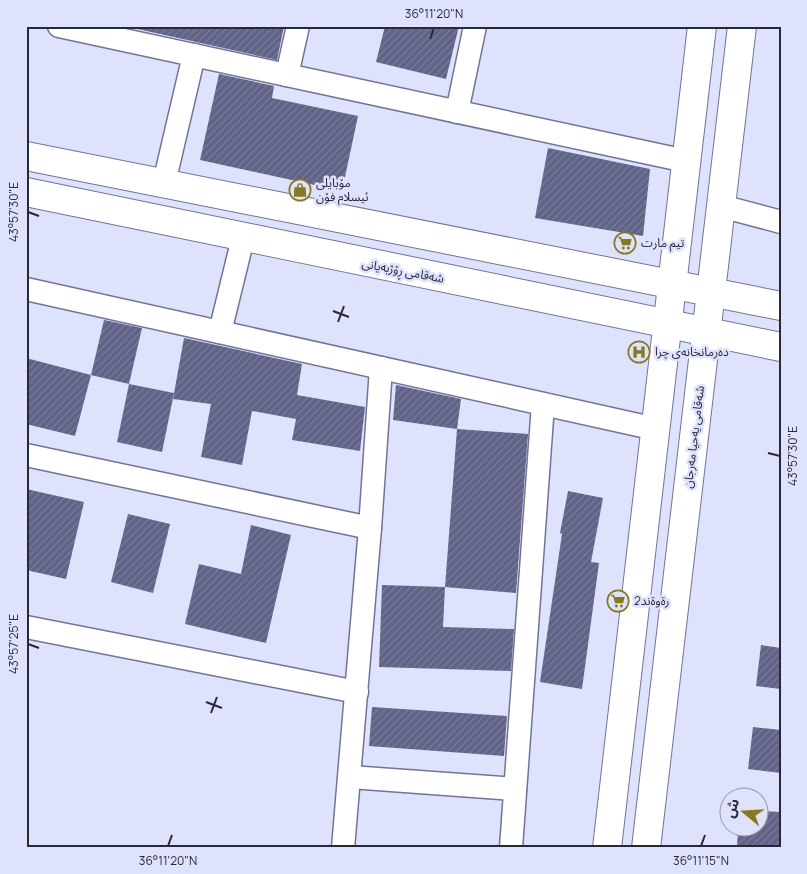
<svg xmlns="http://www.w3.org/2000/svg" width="807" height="874" viewBox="0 0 807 874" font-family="Manrope,'Noto Sans Arabic',sans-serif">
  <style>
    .building { fill: url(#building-hatch) }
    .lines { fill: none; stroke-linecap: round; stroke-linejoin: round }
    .minor-casing { stroke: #707499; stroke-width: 25 }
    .tertiary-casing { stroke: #707499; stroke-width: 30 }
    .minor { stroke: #fff; stroke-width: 22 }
    .tertiary { stroke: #fff; stroke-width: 28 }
    .ticks { fill: none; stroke: #272938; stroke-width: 2 }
    .labels { text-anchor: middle; stroke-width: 5; stroke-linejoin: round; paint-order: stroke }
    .poi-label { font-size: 12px; fill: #272938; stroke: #dfe2fc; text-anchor: start }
    .street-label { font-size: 12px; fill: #272938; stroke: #dfe2fc }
    .neatline { fill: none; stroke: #272938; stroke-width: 2 }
    .ticks-label { font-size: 12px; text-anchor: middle; fill: #272938 }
  </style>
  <defs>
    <pattern id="building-hatch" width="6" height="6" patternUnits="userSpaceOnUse" patternTransform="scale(1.25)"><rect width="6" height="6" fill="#606387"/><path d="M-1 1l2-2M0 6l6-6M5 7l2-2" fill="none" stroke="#787a96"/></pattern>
  </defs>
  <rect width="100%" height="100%" fill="#dfe2fc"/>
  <g class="building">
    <path d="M133,26H284L277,60L133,28Z"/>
    <path d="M385,26H459L446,79L376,62Z"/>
    <path d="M219,74L274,86L272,98L358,116L342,191L200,160Z"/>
    <path d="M548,148L650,169L643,236L535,218Z"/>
    <path d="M104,320L142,328L129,384L91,375Z"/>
    <path d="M184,338L302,364L297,395L365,407L360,451L292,440L296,419L252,411L242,465L201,457L211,404L173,399Z"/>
    <path d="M26,358L91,375L75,436L26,424Z"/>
    <path d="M129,384L174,393L162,452L117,442Z"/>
    <path d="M396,385L461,399L457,429L393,420Z"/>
    <path d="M457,429L528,434L516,593L445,587Z"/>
    <path d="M26,489L84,502L66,579L26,570Z"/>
    <path d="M568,491L603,498L591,562L599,563L582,689L540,682L562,534L560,533Z"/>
    <path d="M128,514L170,524L153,593L111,582Z"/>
    <path d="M251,525L291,535L266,643L185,624L199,564L241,574Z"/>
    <path d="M382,585L445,587L443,627L514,629L511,671L379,667Z"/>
    <path d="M761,645L781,648V689L756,686Z"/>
    <path d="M372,707L507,716L504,756L369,746Z"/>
    <path d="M753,727L781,730V773L748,769Z"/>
    <path d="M760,811L781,812V848H737L738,826H760Z"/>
  </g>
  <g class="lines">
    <g class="minor-casing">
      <g id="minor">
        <path d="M59,26L686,161"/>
        <path d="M287,75L298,26"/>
        <path d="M457,112L475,26"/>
        <path d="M164,183L194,55"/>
        <path d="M721,206L781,222"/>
        <path d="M26,289L656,429"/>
        <path d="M220,332L243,238"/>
        <path d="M26,455L370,528"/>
        <path d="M26,627L357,692"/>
        <path d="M350,777L515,789"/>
        <path d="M343,848L370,528L381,368"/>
        <path d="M511,848L543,404"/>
      </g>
    </g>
    <g class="tertiary-casing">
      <g id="tertiary">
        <path d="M26,156L781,306"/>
        <path d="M26,192L781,347"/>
        <path d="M607,848L702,26"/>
        <path d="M646,848L742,26"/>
      </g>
    </g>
    <use href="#minor" class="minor"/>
    <use href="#tertiary" class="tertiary"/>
  </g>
  <path class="ticks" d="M430,39L434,28M28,212L39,216M333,311L349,317M338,322L344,306M768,453L780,456M28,644L39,648M206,702L222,708M211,713L217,697M168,846L172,835M701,846L705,835"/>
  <defs>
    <g id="shop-ring" transform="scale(1.125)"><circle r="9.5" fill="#dfe2fc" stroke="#87791e" stroke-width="1.5"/><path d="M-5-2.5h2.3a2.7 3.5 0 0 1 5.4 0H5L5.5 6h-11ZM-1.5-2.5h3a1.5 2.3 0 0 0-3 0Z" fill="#87791e"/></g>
    <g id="supermarket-ring" transform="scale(1.125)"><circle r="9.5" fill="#dfe2fc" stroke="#87791e" stroke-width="1.5"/><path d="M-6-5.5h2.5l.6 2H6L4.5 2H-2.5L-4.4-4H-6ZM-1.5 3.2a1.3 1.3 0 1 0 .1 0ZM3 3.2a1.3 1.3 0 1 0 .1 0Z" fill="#87791e"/></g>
    <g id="hospital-ring" transform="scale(1.125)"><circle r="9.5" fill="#dfe2fc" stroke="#87791e" stroke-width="1.5"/><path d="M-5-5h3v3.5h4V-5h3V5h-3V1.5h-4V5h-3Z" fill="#87791e"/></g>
  </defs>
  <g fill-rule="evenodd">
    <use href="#shop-ring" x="300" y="190"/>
    <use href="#supermarket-ring" x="625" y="243"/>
    <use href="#hospital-ring" x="639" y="352"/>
    <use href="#supermarket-ring" x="618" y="601"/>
  </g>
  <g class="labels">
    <g class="poi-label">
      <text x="316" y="187">مۆبایلی<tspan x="316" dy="14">ئیسلام فۆن</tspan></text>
      <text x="641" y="247">تیم مارت</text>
      <text x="655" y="356">دەرمانخانەی چرا</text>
      <text x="634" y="605">رةوةند2</text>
    </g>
    <g class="street-label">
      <text transform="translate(403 271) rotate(11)" y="4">شەقامی ڕۆژبەیانی</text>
      <text transform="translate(694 437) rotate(-83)" y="4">شەقامی یەحیا مەرجان</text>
    </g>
  </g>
  <rect width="807" height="874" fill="none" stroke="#dfe2fc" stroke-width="55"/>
  <g transform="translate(744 812) rotate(288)"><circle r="24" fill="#dfe2fc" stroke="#9598ae"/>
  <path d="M0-4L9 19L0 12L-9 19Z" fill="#87791e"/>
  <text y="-8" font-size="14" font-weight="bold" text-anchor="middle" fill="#272938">ش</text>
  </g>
  <rect x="28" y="28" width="752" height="818" class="neatline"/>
  <g class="ticks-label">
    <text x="434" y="18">36°11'20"N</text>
    <text transform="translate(14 212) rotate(-90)" y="4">43°57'30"E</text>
    <text transform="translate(793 456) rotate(-90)" y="4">43°57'30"E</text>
    <text transform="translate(14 644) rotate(-90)" y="4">43°57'25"E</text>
    <text x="168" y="865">36°11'20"N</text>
    <text x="701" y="865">36°11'15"N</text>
  </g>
</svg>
